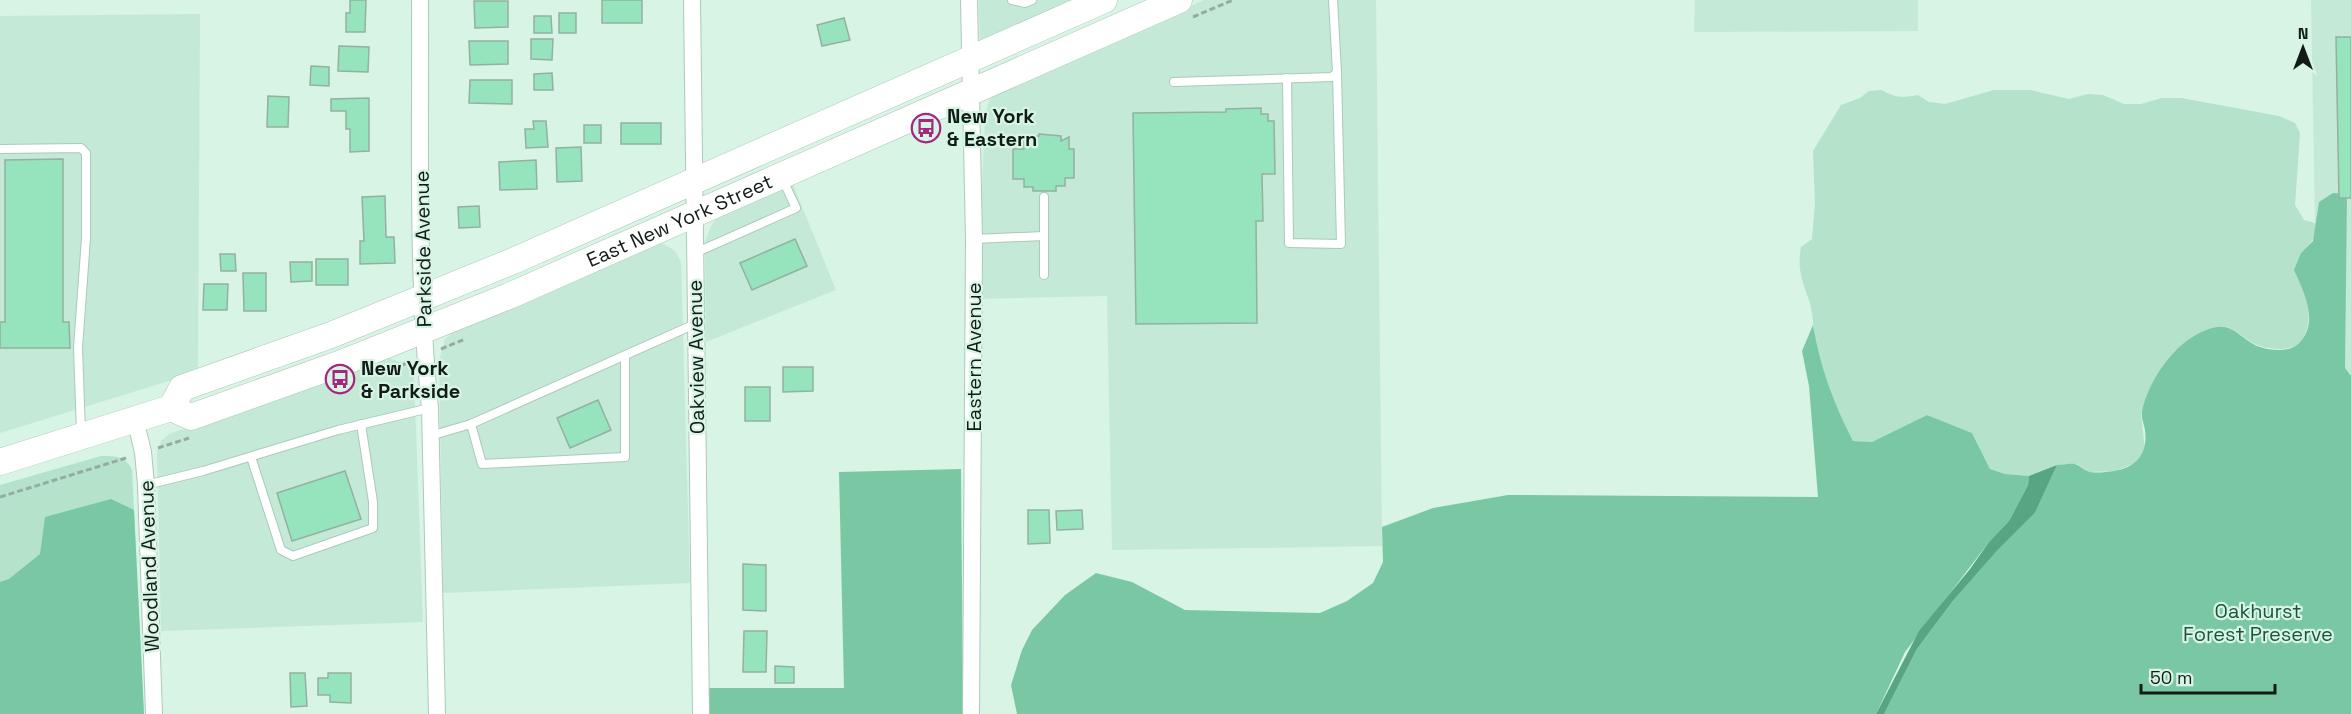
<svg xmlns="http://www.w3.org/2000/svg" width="2351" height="714" viewBox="0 0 2351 714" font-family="'Space Grotesk',sans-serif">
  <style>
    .built { fill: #c4e9d6 }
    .green { fill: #b4e2cb }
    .forest { fill: #7ac8a3 }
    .water { fill: #57a581 }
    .building { fill: #96e4be; stroke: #94b0a1; stroke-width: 1.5 }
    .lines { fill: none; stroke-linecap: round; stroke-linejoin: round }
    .lane-casing { stroke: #acc9ba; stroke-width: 10 }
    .street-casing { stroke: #acc9ba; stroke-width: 18 }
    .primary-casing { stroke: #acc9ba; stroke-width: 27 }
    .path { stroke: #95aca1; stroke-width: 3; stroke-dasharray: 6 3; stroke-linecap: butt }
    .lane { stroke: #fff; stroke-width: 8 }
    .street { stroke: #fff; stroke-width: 16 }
    .primary { stroke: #fff; stroke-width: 26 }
    .labels { text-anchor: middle; stroke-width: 4.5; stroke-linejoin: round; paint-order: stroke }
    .poi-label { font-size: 20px; font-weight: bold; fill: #111c17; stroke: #d7f4e5; text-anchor: start }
    .street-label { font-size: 20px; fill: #111c17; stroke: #d7f4e5 }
    .park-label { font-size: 20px; fill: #19563d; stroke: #d7f4e5 }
  </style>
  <rect width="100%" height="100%" fill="#d7f4e5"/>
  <g class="built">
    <path d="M979,0H1080L980,45Z"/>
    <path d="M1204,0H1376L1382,546L1112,550L1107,296L977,299L985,118L989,100L1000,90Z"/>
    <path d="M1695,0H1918V31L1694,32Z"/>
    <path d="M2311,0H2351V414L2316,282Z"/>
    <path d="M200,14L198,372L0,433V16Z"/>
    <path d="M792,182L836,290L706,342L705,242L711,226L719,215Z"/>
    <path d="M664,244L675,251L681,262L690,583L443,593L439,361L445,339L460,327L649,245Z"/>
    <path d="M386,357L409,365L414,376L423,622L161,631L157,452L161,441L169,434Z"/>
  </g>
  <g class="green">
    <path d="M1882,90C1895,98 1903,98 1918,95L1929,102L1945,104L1994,90H2030L2069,99L2088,94L2103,95L2124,104H2141L2162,98H2181L2279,116L2295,123L2300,133L2295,205L2304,220L2315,223C2317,237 2311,244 2301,253C2306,292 2329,365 2260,346C2249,343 2240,332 2228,327L2183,344L2162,367L2141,414L2145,450L2137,462L2116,471L2089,472L2077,464L2057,465L2029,476L2005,474L1990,469L1972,433L1927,415L1872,442L1853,441C1838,412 1826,382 1818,351C1813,334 1814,316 1809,300C1802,281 1797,268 1801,247L1812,239L1815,203L1813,151L1841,105L1860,98L1869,91Z"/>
    <path d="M101,456C115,456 126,456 132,470L144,714H0V485Z"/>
  </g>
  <g class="forest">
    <path d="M2333,193L2347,194L2345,368L2351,376V714H1884L1917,649L1952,602L1996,552L2035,513L2057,465C2062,465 2069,463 2075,464C2079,465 2083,469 2087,471C2093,474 2107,472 2114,471C2137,467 2148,453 2145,430C2144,424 2141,418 2142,412C2148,381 2174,343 2204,331C2232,319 2236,336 2257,346C2270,351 2291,353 2300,342C2319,321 2304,292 2294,270L2301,253L2313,241L2319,202Z"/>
    <path d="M1813,325C1820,367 1834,404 1853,441L1872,442L1927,415L1972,433L1990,469L2005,474L2029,476L2028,485L2009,521L1989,542L1905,652L1876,714H1017L1011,685L1022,650L1032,630L1065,595L1096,573L1132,582L1185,610L1320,613L1347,601L1373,583L1383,562L1382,527L1433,508L1508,495L1818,497L1809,386L1802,351Z"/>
    <path d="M961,469L963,714H708L707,688H844L839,472Z"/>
    <path d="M111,499L134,510L144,714H0V582L9,579L40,554L45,517Z"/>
  </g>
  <path class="water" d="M2057,465L2035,513L1996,552L1952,602L1917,649L1884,714H1876L1919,631L1970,569L1989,542L2009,521L2028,485L2029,476Z"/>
  <g class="building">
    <path d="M350,0H366L365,32H346V13H350Z"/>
    <rect x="602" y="0" width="40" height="23"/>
    <path d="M474,1H508V27L475,28Z"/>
    <rect x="559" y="13" width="17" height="20"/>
    <path d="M534,16H551L552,33H534Z"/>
    <path d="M844,18L850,40L822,46L817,25Z"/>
    <path d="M2336,37H2351V198H2339Z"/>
    <path d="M531,39H553L552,60L531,59Z"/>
    <path d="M469,41H508V64L470,65Z"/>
    <path d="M339,46L369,47L368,72L338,71Z"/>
    <path d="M311,66L329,67V86L310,85Z"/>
    <path d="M552,73L553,90H534V74Z"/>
    <path d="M470,80H512V104L469,103Z"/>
    <path d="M268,96L289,97L288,127H267Z"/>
    <path d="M369,98V151L350,152V129H346V111H331V99Z"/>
    <path d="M1261,108V114H1268V121H1274L1275,174H1262L1263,221H1256L1257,323L1136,324L1133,113L1226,112V109Z"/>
    <path d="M533,121H546L548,147L526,148L525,129H534Z"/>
    <rect x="621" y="123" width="40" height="21"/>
    <rect x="584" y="125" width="17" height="18"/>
    <path d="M1039,134L1061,136V141L1069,137V149H1074V178H1065V186H1056V191H1033V187H1024V179H1013V149H1024V141H1033V136H1039Z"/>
    <path d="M581,147L582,181L557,182L556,148Z"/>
    <path d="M63,159V322H69L70,348H0V322H5V160Z"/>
    <path d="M536,160L537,189L500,190L499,162Z"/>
    <path d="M385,196L386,237H394L395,263L360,264V241H364L362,197Z"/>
    <path d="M479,206L480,227L459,228L458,207Z"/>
    <path d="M795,239L807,266L752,290L740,263Z"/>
    <path d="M220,254H235L236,271H221Z"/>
    <rect x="316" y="259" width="32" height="26"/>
    <path d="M290,262H312V281L291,282Z"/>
    <path d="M243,273H266V311H244Z"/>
    <path d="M204,284H228L227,310H203Z"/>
    <path d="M783,367H813V391L783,392Z"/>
    <rect x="745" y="387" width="25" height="34"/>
    <path d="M598,400L611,430L570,448L557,418Z"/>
    <path d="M345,471L361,519L292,541L277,493Z"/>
    <path d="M1028,510H1049L1050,543L1028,544Z"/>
    <path d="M1082,510L1083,529L1057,530L1056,511Z"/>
    <path d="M743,564L766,565V611L743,610Z"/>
    <path d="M744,631H767L766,672H743Z"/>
    <path d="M775,666L794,667V683H775Z"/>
    <path d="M290,673H305L307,706L291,707Z"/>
    <path d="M328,673H351V703L330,702V695H318V678H328Z"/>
  </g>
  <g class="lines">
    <g class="lane-casing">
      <g id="lane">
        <path d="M1012,0L1025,3L1032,0"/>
        <path d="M1287,78L1289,243L1341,244L1337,72"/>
        <path d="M1174,82L1332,77L1337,72L1333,0"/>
        <path d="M0,149L81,148L86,153V238L78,348L81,433"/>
        <path d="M974,239L1044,236"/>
        <path d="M695,253L796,208L782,178"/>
        <path d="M1044,275V197"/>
        <path d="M471,424L482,464L625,457V358"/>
        <path d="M430,436L471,424L695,324"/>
        <path d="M251,457L281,550L293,556L373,528V502L361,424"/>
        <path d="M146,485L203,471L338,430L430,408"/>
      </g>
    </g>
    <g class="street-casing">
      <g id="street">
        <path d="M420,0C421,136 416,273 430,408L437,714"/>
        <path d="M692,0L701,714"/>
        <path d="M969,0L974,239L971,714"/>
        <path d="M135,419L143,452L146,485L154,714"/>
      </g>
    </g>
    <g class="primary-casing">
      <g id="primary">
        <path d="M171,408L182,388L331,335L513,261L1104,0"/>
        <path id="s1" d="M0,462L171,408L191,417L339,364L509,296L1179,0"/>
      </g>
    </g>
    <g class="path">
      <path d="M1193,17L1233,0"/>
      <path d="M441,349L465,339"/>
      <path d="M377,374L410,362"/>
      <path d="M158,448L189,438"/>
      <path d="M0,497L126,458"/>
    </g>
    <use href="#lane" class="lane"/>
    <use href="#street" class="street"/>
    <use href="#primary" class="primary"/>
  </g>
  <defs>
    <g id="bus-ring" transform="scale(1.5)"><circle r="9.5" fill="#d7f4e5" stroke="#a3287e" stroke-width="1.5"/><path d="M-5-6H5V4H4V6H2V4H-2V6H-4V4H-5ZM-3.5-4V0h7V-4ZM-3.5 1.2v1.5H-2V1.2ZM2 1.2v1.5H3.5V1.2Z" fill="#a3287e"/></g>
  </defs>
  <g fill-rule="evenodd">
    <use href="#bus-ring" x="926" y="128"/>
    <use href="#bus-ring" x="340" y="379"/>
  </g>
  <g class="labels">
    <g class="poi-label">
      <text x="947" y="123">New York<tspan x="947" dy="23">&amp; Eastern</tspan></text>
      <text x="361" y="375">New York<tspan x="361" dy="23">&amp; Parkside</tspan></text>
    </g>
    <g class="street-label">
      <text dy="7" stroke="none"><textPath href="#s1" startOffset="728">East New York Street</textPath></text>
      <text transform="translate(423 249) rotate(-91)" y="7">Parkside Avenue</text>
      <text transform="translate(696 357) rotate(-91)" y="7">Oakview Avenue</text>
      <text transform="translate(974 357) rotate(-90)" y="7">Eastern Avenue</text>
      <text transform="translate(149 566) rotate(-92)" y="7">Woodland Avenue</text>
    </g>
    <g class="park-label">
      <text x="2258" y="618">Oakhurst<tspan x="2258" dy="23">Forest Preserve</tspan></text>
    </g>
  </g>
  <g transform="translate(2303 48)" stroke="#d7f4e5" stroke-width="4.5" paint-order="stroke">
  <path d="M0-4.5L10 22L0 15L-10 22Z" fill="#111c17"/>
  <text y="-9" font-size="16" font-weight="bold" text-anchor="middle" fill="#111c17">N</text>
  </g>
  <path d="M2141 684v9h134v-9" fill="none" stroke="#111c17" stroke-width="3"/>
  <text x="2150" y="684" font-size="18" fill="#111c17" stroke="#d7f4e5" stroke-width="4.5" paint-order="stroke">50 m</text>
</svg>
